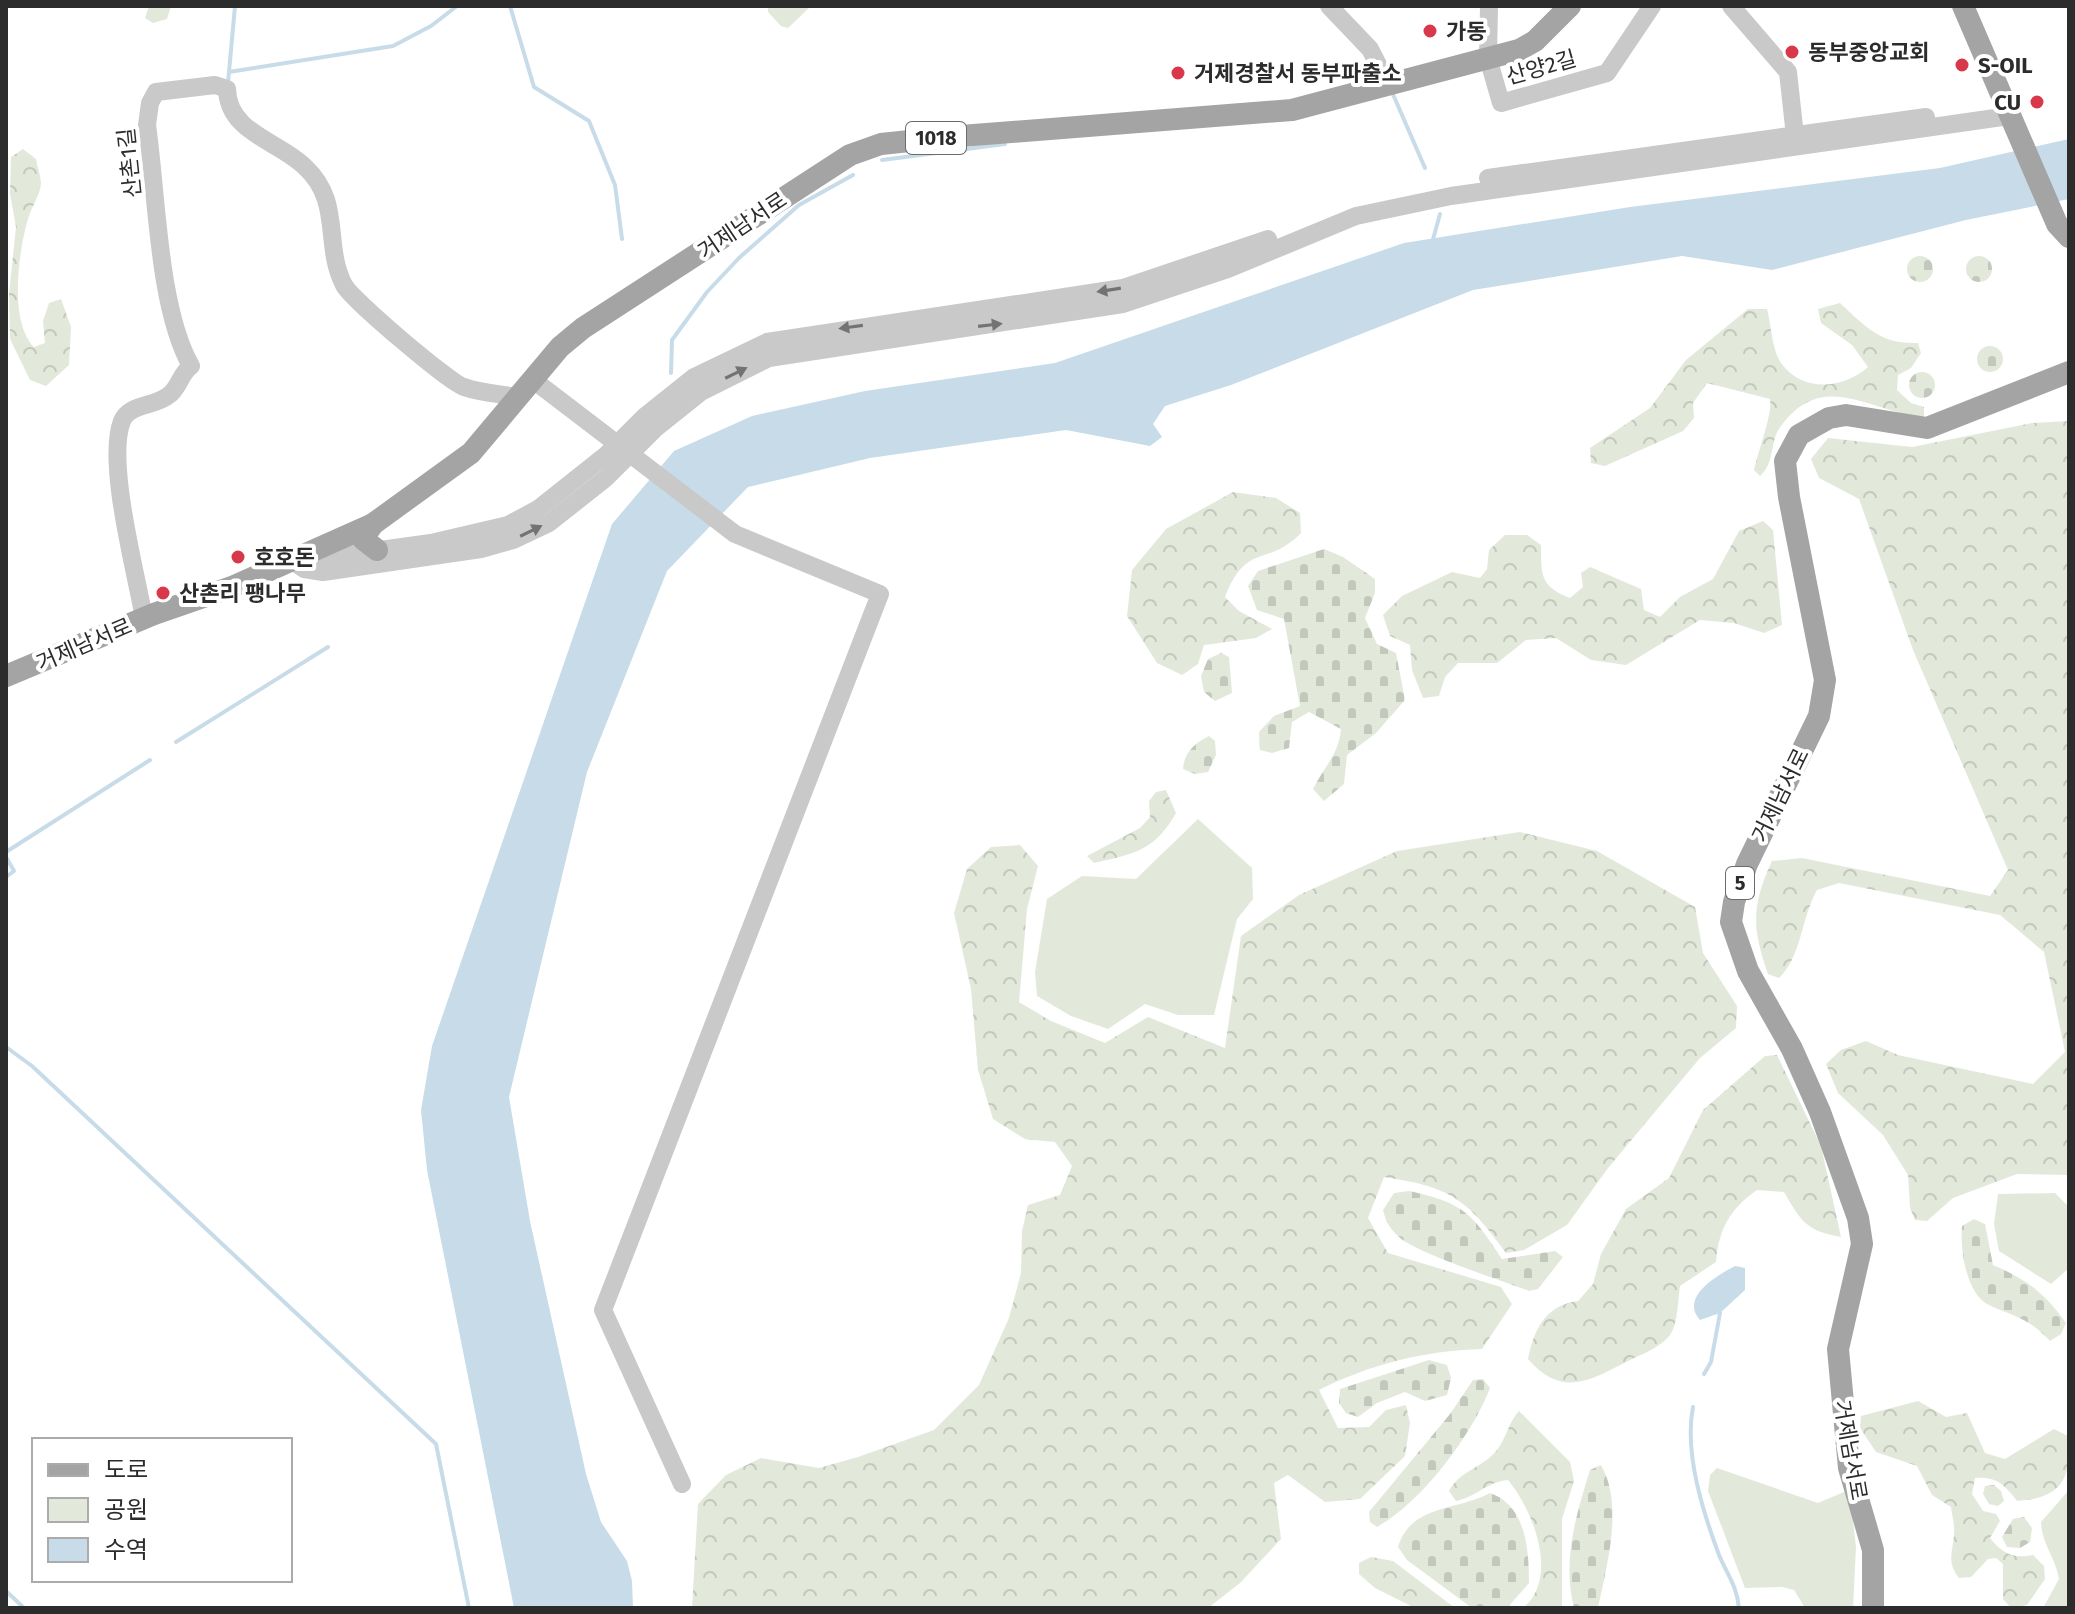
<svg xmlns="http://www.w3.org/2000/svg" width="2075" height="1614" viewBox="0 0 2075 1614" font-family="'Fira Sans','Noto Sans KR',sans-serif">
  <style>
    .green { fill: #e2e9da }
    .forest { fill: url(#forest-crowns) }
    .cemetery { fill: url(#cemetery-stones) }
    .water { fill: #c7dce8 }
    .lines { fill: none; stroke-linecap: round; stroke-linejoin: round }
    .stream { stroke: #c7dce8; stroke-width: 4 }
    .minor { stroke: #c9c9c9; stroke-width: 18 }
    .major { stroke: #a4a4a4; stroke-width: 22 }
    .oneway { fill: #737373 }
    .poi-dot { fill: #d8384a; stroke: #fff; stroke-width: 3 }
    .labels { text-anchor: middle; stroke-width: 8; stroke-linejoin: round; paint-order: stroke }
    .shield { fill: #fff; stroke: #6b6b6b; stroke-width: 2 }
    .shield-label { font-size: 20px; font-weight: bold; fill: #2c2c2c }
    .poi-label { font-size: 22px; font-weight: bold; fill: #2c2c2c; stroke: #fff; text-anchor: start }
    .street-label { font-size: 22px; fill: #2c2c2c; stroke: #fff }
  </style>
  <defs>
    <pattern id="forest-crowns" width="20" height="18" patternUnits="userSpaceOnUse" patternTransform="scale(2)"><rect width="20" height="18" fill="#e2e9da"/><path d="M2 6a3 3 0 1 1 6 0M12 15a3 3 0 1 1 6 0" fill="none" stroke="#c2c8bb"/></pattern>
    <pattern id="cemetery-stones" width="16" height="16" patternUnits="userSpaceOnUse" patternTransform="scale(2)"><rect width="16" height="16" fill="#e2e9da"/><path d="M2 7V4a2 2 0 0 1 4 0v3zM10 15v-3a2 2 0 0 1 4 0v3z" fill="#c2c8bb"/></pattern>
  </defs>
  <rect width="100%" height="100%" fill="#fff"/>
  <g class="green">
    <path d="M149,6H171L167,19L153,23L145,18Z"/>
    <path d="M768,6H811L788,28L781,26L768,12Z"/>
    <path d="M1198,819L1252,868L1253,899L1237,919L1214,1015H1178L1145,1004L1108,1029L1071,1016L1037,996L1035,972L1047,899L1082,876L1136,879Z"/>
    <path d="M2055,1193L2069,1207V1268L2051,1284L1999,1251L1994,1224L1998,1194Z"/>
    <path d="M1717,1468L1818,1503L1844,1492L1850,1495L1856,1547L1853,1608H1805L1794,1590L1782,1587L1745,1588L1708,1491L1710,1475Z"/>
    <path d="M2069,1490V1608H2043L2059,1579C2055,1556 2042,1545 2041,1522Z"/>
  </g>
  <g class="forest">
    <path d="M23,149L36,159C37,166 41,176 41,184C40,195 31,208 28,219C18,253 9,322 34,347L45,343L43,321L49,303L61,299L71,327L69,365L46,386L30,380L10,339L9,294L16,227L10,194L11,157Z"/>
    <path d="M1840,303C1867,328 1880,344 1918,343L1921,353L1911,368L1898,375L1897,390L1911,403L1924,407V417C1870,413 1824,368 1781,426C1769,441 1776,462 1760,476L1754,470C1758,452 1773,413 1770,399L1707,383L1693,403L1694,418L1683,431L1605,466L1591,463L1590,448L1650,408L1686,360L1748,309H1767C1771,324 1772,350 1781,363C1803,393 1843,389 1868,367L1852,345L1821,323L1818,309Z"/>
    <path d="M2069,421V1175L2017,1174L1953,1198L1927,1221L1915,1220L1910,1208L1908,1175L1883,1135L1838,1093L1826,1064L1841,1050L1866,1041L1898,1055L2033,1084L2065,1052L2044,952L2000,915L1839,883L1817,890C1801,918 1802,956 1779,978L1768,974C1752,928 1751,906 1772,861L1802,858L1990,896L2008,870L1913,650L1859,499L1819,478L1811,459L1828,438L1912,447L2032,423Z"/>
    <path d="M1233,492L1276,498L1300,513L1301,533C1267,568 1247,541 1225,597L1239,611L1272,629L1256,638L1204,645L1198,664L1182,675L1157,663L1127,616L1132,570L1166,529Z"/>
    <path d="M1763,521L1773,530L1782,625L1764,633L1734,623L1700,620L1626,665L1591,660L1556,638L1526,640L1497,663H1458L1445,677L1439,696L1423,698L1412,670L1410,645L1390,636L1383,615L1402,596L1452,572L1480,578L1487,569L1489,550L1505,535H1527L1541,545C1541,575 1540,586 1570,598L1583,587L1581,573L1590,567L1641,589L1644,610L1660,617L1680,597L1713,579L1739,531Z"/>
    <path d="M1166,790L1176,813C1155,850 1135,854 1094,863L1087,856L1140,828L1150,817L1149,801L1156,792Z"/>
    <path d="M1520,832L1597,851L1695,907L1703,953L1737,1006L1736,1028L1700,1058L1608,1168L1567,1225L1524,1250L1506,1253C1467,1199 1451,1187 1384,1177L1368,1218L1388,1253L1501,1287L1512,1304L1482,1349C1423,1351 1371,1364 1319,1390L1338,1428L1369,1427L1386,1410L1406,1405L1410,1423L1405,1456L1360,1499L1325,1502L1288,1475L1274,1483L1281,1539L1240,1583L1208,1608H692L698,1504L726,1475L761,1458L819,1468L858,1457L934,1430L979,1385L1009,1318L1021,1273L1022,1231L1028,1205L1060,1195L1072,1166L1055,1142L1025,1139L993,1119L978,1070L971,989L954,913L967,869L991,847L1020,845L1038,866L1027,909L1019,1002L1051,1021L1105,1043L1148,1017L1225,1048L1241,936L1299,895L1397,851Z"/>
    <path d="M1777,1055L1821,1146L1841,1237C1806,1231 1801,1221 1784,1192L1757,1190C1730,1209 1719,1228 1716,1262L1680,1286C1678,1299 1678,1324 1670,1335C1660,1348 1642,1354 1628,1361C1589,1381 1562,1398 1528,1359C1534,1329 1546,1305 1578,1301L1593,1284L1601,1254L1626,1209L1669,1178L1703,1110L1765,1056Z"/>
    <path d="M1918,1401L1946,1417L1967,1413L1985,1453L2005,1459L2054,1429L2068,1436C2072,1479 2062,1498 2017,1501C2005,1485 1996,1476 1975,1478L1972,1494L1983,1511L1996,1514L2000,1521L1990,1538C2003,1554 2013,1559 2033,1555L2044,1566L2045,1579L2027,1605L2011,1608L2003,1599V1564L1996,1558L1988,1559L1971,1577L1959,1578C1946,1562 1953,1552 1954,1534C1955,1525 1952,1515 1951,1507L1932,1495L1917,1466L1876,1452L1860,1428L1861,1416Z"/>
    <path d="M1519,1411L1570,1462L1574,1481L1562,1519V1608H1523C1560,1578 1533,1510 1508,1480C1487,1482 1476,1497 1456,1501L1449,1491C1459,1471 1484,1467 1497,1450C1507,1437 1508,1423 1519,1411Z"/>
    <path d="M1371,1557L1393,1561L1455,1608H1415L1375,1588L1359,1574V1563Z"/>
  </g>
  <g class="cemetery">
    <circle cx="1979" cy="269" r="13"/>
    <circle cx="1920" cy="269" r="13"/>
    <circle cx="1990" cy="359" r="13"/>
    <circle cx="1922" cy="385" r="13"/>
    <path d="M1324,549L1343,557L1375,579V593L1365,618L1377,644L1396,653L1405,700L1376,733L1347,755L1344,784L1324,801L1313,789C1324,767 1339,754 1341,729L1309,712L1292,722L1289,748L1272,753L1260,750L1259,732L1274,716L1300,706L1284,619L1257,610L1248,586L1258,571Z"/>
    <path d="M1221,653L1229,657L1232,693L1215,701L1204,692L1201,676L1208,659Z"/>
    <path d="M1209,736L1215,741L1216,755L1208,772L1195,774L1183,769C1184,752 1195,743 1209,736Z"/>
    <path d="M1409,1191C1464,1203 1472,1213 1502,1259L1555,1251L1563,1257L1538,1289L1529,1291C1501,1280 1418,1254 1399,1237C1390,1229 1386,1222 1383,1210L1394,1193Z"/>
    <path d="M1974,1219L1985,1224L1993,1265C2026,1279 2045,1293 2066,1323L2061,1334L2050,1341C2028,1318 2018,1318 1991,1306C1966,1296 1960,1250 1962,1226Z"/>
    <path d="M1429,1360L1447,1365L1451,1378L1447,1395L1425,1401L1405,1392L1377,1403L1358,1417L1346,1413L1339,1403L1340,1389Z"/>
    <path d="M1483,1379L1490,1388C1472,1435 1422,1502 1377,1527L1370,1522L1369,1512L1450,1414L1473,1380Z"/>
    <path d="M1601,1465C1624,1505 1607,1564 1598,1608H1574C1562,1560 1576,1515 1590,1470Z"/>
    <path d="M1994,1485L2001,1491L2004,1501L1998,1506L1989,1504L1983,1494L1985,1486Z"/>
    <path d="M1490,1493C1526,1505 1529,1550 1529,1583L1507,1608H1472L1407,1560L1398,1547C1411,1504 1457,1511 1490,1493Z"/>
    <path d="M2024,1517L2032,1528L2030,1542L2020,1548L2007,1547L2002,1537L2013,1519Z"/>
  </g>
  <g class="water">
    <path d="M2069,139V199L1966,220L1772,270L1682,256L1473,290L1231,385L1165,406L1153,424L1162,437L1150,446L1066,430L870,458L748,487L667,571L587,772L509,1097L530,1221L586,1474L601,1522L627,1561L632,1581L633,1608H514L427,1170L421,1110L432,1046L612,524L674,451L752,416L865,391L1055,363L1404,243L1630,207L1940,168Z"/>
    <path d="M1735,1266L1745,1268V1290L1720,1313L1700,1320C1679,1297 1718,1275 1735,1266Z"/>
  </g>
  <g class="lines">
    <g class="stream">
      <path d="M510,6L534,87L589,121L615,185L622,239"/>
      <path d="M229,72L393,46L431,26L457,6"/>
      <path d="M228,83L235,6"/>
      <path d="M1392,92L1425,168"/>
      <path d="M882,160L1005,144"/>
      <path d="M1432,243L1440,214"/>
      <path d="M671,373L672,340L707,292L739,258L799,205L853,175"/>
      <path d="M176,742L328,647"/>
      <path d="M6,852L150,760"/>
      <path d="M6,857L14,871L6,877"/>
      <path d="M6,1047L32,1066L436,1444L469,1608"/>
      <path d="M1704,1374L1711,1362L1720,1313"/>
      <path d="M1693,1407C1684,1453 1703,1512 1719,1555C1727,1574 1737,1586 1739,1608"/>
      <path d="M6,1591L24,1608"/>
    </g>
    <g class="minor">
      <path d="M1329,6L1370,49L1389,86"/>
      <path d="M1489,6L1488,58L1501,103L1607,73L1652,6"/>
      <path d="M1731,6L1788,72L1796,145"/>
      <path d="M1488,178L1926,117"/>
      <path d="M532,379L735,534L880,594L603,1310L682,1484"/>
      <path d="M313,553L322,558L431,543L508,525L538,509L606,455L644,417L694,377L767,342L1123,288L1268,239"/>
      <path d="M293,561L304,569L323,572L481,549L513,540L549,523L606,478L656,428L701,392L769,358L1123,304L1228,269L1356,216L1451,196L2009,116"/>
      <path d="M144,618C136,572 106,462 122,421C130,403 155,407 169,395C179,388 180,374 191,366C158,308 157,194 147,125L150,103L156,92L215,85L227,89C228,133 279,141 305,167C343,202 323,245 344,285C351,299 450,383 464,387C481,393 501,394 518,397"/>
    </g>
    <g class="major">
      <path d="M1963,6L2057,224L2069,237"/>
      <path d="M373,524L363,539L377,550"/>
      <path d="M6,676L154,614L232,587L373,524L471,453L560,347L583,328L850,155L881,144L948,137L1292,110L1519,50L1535,41L1570,6"/>
      <path d="M1873,1608V1550L1849,1468L1838,1349L1862,1244L1858,1218L1820,1112L1792,1049L1748,971L1731,922L1734,902L1747,864L1819,716L1825,680L1789,497L1785,461L1799,435L1829,418L1846,415L1927,428L2069,372"/>
    </g>
  </g>
  <defs><path id="oneway-solid" d="M-6-.8H1V-3.2L6.5 0L1 3.2V.8H-6Z" transform="scale(2)"/></defs>
  <g class="oneway">
    <use href="#oneway-solid" transform="translate(1109 290) rotate(171)"/>
    <use href="#oneway-solid" transform="translate(990 325) rotate(-7)"/>
    <use href="#oneway-solid" transform="translate(851 327) rotate(172)"/>
    <use href="#oneway-solid" transform="translate(736 373) rotate(-26)"/>
    <use href="#oneway-solid" transform="translate(531 531) rotate(-26)"/>
  </g>
  <g class="poi-dot">
    <circle cx="1430" cy="31" r="8"/>
    <circle cx="1792" cy="52" r="8"/>
    <circle cx="1962" cy="65" r="8"/>
    <circle cx="1178" cy="73" r="8"/>
    <circle cx="2037" cy="102" r="8"/>
    <circle cx="238" cy="557" r="8"/>
    <circle cx="163" cy="593" r="8"/>
  </g>
  <g class="labels">
    <g class="shield">
      <rect x="906" y="122" width="60" height="32" rx="6"/>
      <rect x="1726" y="867" width="28" height="32" rx="6"/>
    </g>
    <g class="shield-label">
      <text x="936" y="145">1018</text>
      <text x="1740" y="890">5</text>
    </g>
    <g class="poi-label">
      <text x="1446" y="39">가동</text>
      <text x="1808" y="60">동부중앙교회</text>
      <text x="1978" y="73">S-OIL</text>
      <text x="1194" y="81">거제경찰서 동부파출소</text>
      <text x="2021" y="110" text-anchor="end">CU</text>
      <text x="254" y="565">호호돈</text>
      <text x="179" y="601">산촌리 팽나무</text>
    </g>
    <g class="street-label">
      <text transform="translate(1541 67) rotate(-16)" y="8">산양2길</text>
      <text transform="translate(129 163) rotate(-96)" y="8">산촌1길</text>
      <text transform="translate(742 225) rotate(-34)" y="8">거제남서로</text>
      <text transform="translate(84 644) rotate(-23)" y="8">거제남서로</text>
      <text transform="translate(1780 795) rotate(-64)" y="8">거제남서로</text>
      <text transform="translate(1851 1450) rotate(80)" y="8">거제남서로</text>
    </g>
  </g>
  <rect width="2075" height="1614" fill="none" stroke="#2c2c2c" stroke-width="16"/>
  <rect x="32" y="1438" width="260" height="144" fill="#ffffff" stroke="#ababab" stroke-width="2"/>
  <rect x="48" y="1464" width="40" height="12" fill="#a4a4a4" stroke="#ababab" stroke-width="2"/>
  <text x="104" y="1478" font-size="24" fill="#2c2c2c">도로</text>
  <rect x="48" y="1498" width="40" height="24" fill="#e2e9da" stroke="#ababab" stroke-width="2"/>
  <text x="104" y="1518" font-size="24" fill="#2c2c2c">공원</text>
  <rect x="48" y="1538" width="40" height="24" fill="#c7dce8" stroke="#ababab" stroke-width="2"/>
  <text x="104" y="1558" font-size="24" fill="#2c2c2c">수역</text>
</svg>
